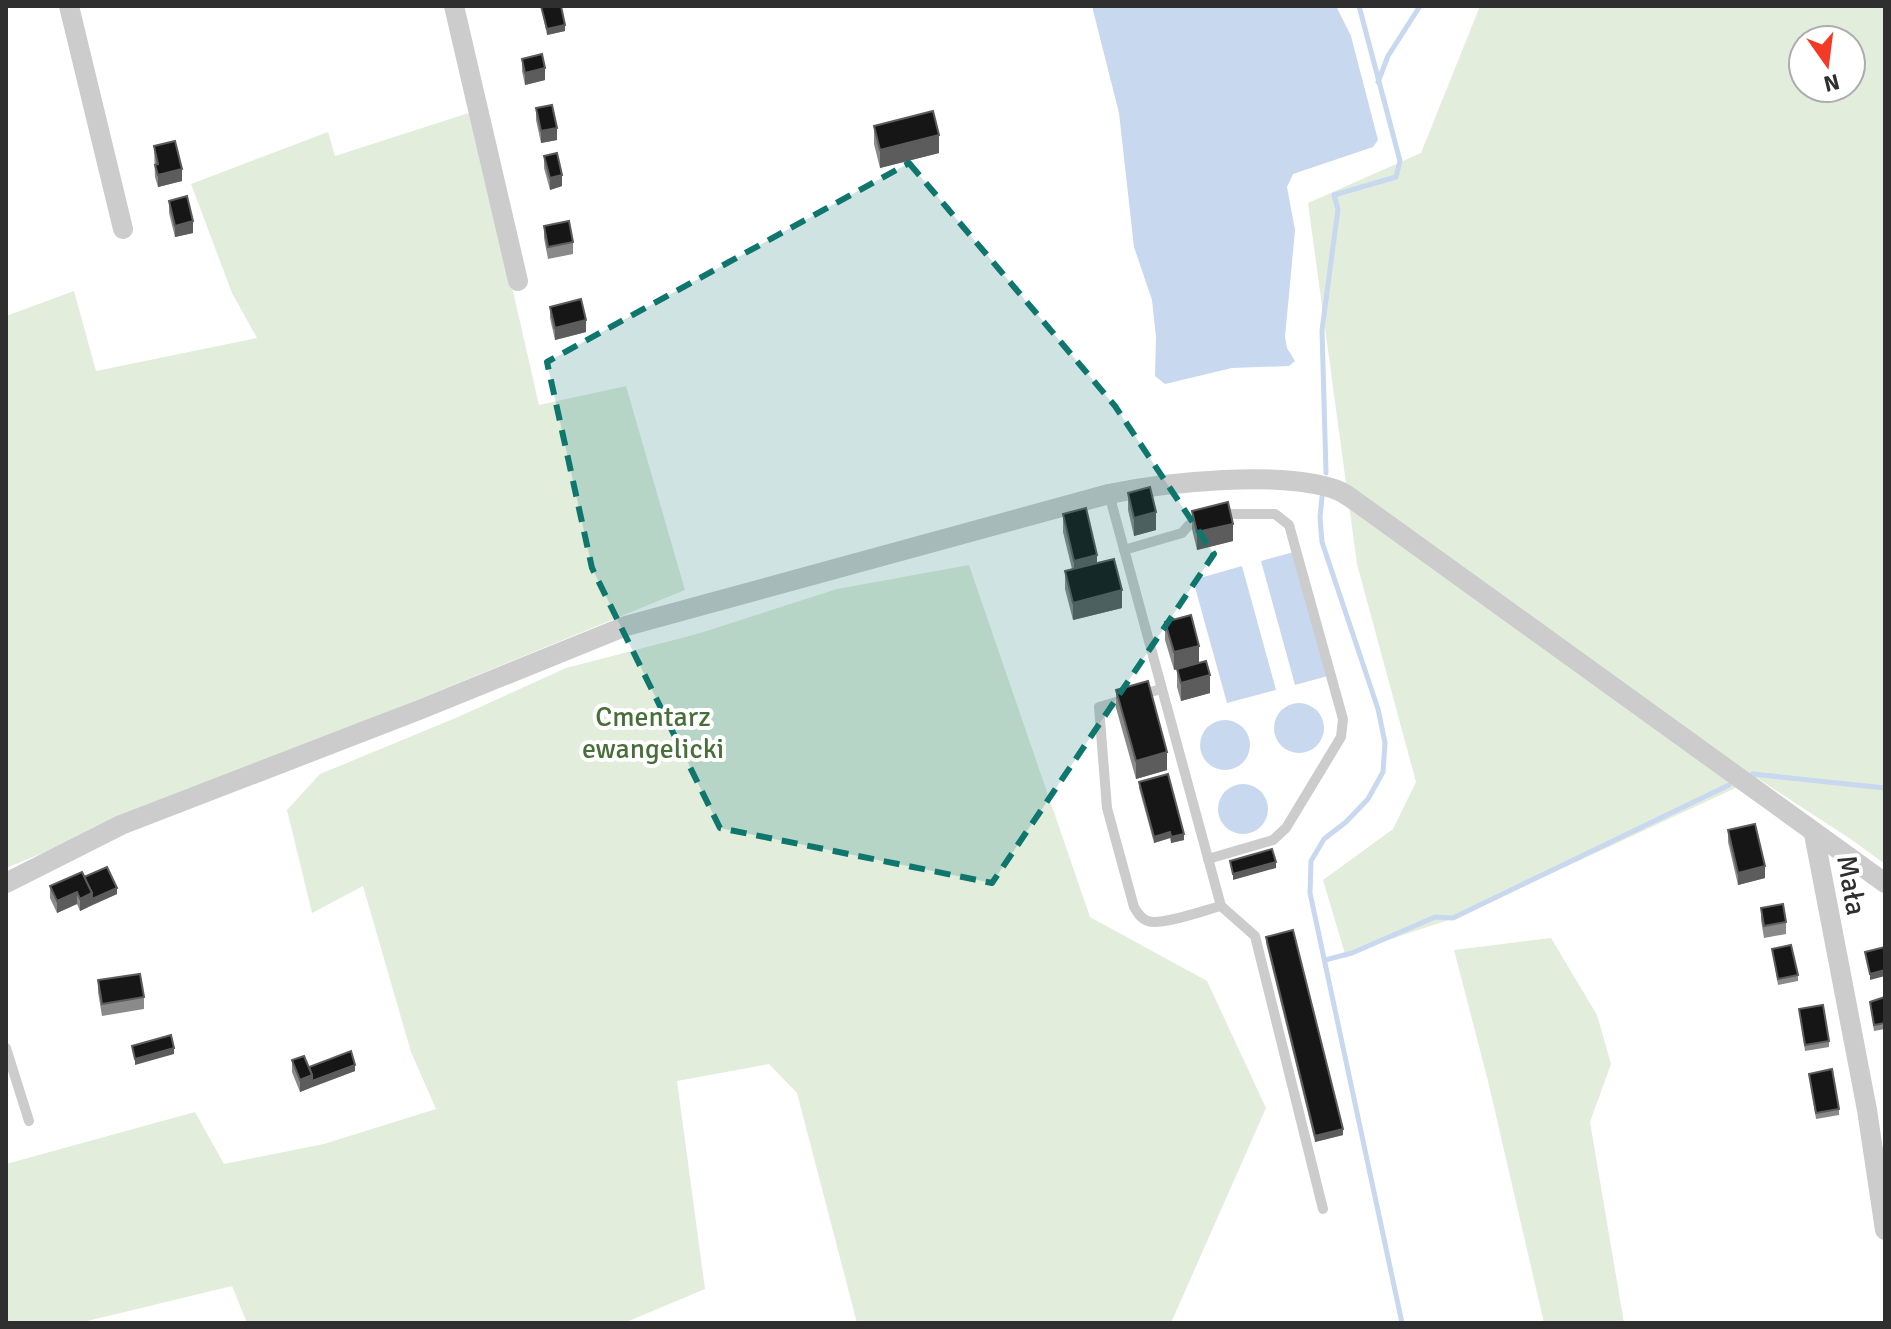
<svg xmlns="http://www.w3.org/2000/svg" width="1891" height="1329" viewBox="0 0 1891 1329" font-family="Signika,sans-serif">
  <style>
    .green { fill: #e2eddc; fill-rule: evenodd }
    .water { fill: #c7d8ef }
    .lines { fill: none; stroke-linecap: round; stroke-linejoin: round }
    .stream { stroke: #c7d8ef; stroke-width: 5 }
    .service { stroke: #ccc; stroke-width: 10 }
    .minor { stroke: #ccc; stroke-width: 20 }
    .wall { fill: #8a8a8a }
    .shaded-wall { fill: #5c5c5c }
    .building { fill: #161616; stroke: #5c5c5c; stroke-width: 2 }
    .marked { fill: #0f766e; fill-opacity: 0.2; stroke: #0f766e; stroke-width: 6; stroke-dasharray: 16 10; stroke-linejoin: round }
    .labels { text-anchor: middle; stroke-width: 8; stroke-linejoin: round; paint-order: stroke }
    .park-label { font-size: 28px; fill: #486f39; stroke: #fff }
    .street-label { font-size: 28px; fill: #2f2f2f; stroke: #fff }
  </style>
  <rect width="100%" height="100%" fill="#fff"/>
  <g class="green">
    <path d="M1480,6H1885V864L1849,838L1757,778L1458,917L1345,954L1323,880L1393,829L1416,782L1357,564L1308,203L1421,153ZM1803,40H1851V88H1803Z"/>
    <path d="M472,112L539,405L626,386L685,590L6,868V316L74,291L96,371L257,338L232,293L191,184L328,132L335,156Z"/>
    <path d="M969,565L1090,917L1207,981L1266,1108L1171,1323H857L797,1093L769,1064L677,1081L705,1289L624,1323H247L232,1286L79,1323H6V1164L195,1112L224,1164L324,1144L436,1109L411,1052L363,886L312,913L287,810L320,774L458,717L566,668L697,634L837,589Z"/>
    <path d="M1551,938L1597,1015L1611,1064L1590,1122L1624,1323H1544L1488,1081L1454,950Z"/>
  </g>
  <g class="water">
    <path d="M1092,6H1336L1351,36L1378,140L1373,147L1293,174L1287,187L1295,230L1285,337L1287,348L1295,361L1289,366L1232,368L1165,384L1155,376L1156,337L1152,300L1134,247L1119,113Z"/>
    <path d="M1294,552L1328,676L1295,685L1261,561Z"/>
    <path d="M1242,566L1276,690L1227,703L1193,580Z"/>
    <circle cx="1299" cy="728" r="25"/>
    <circle cx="1225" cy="745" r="25"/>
    <circle cx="1243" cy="809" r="25"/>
  </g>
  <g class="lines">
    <g class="stream">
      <path d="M1378,82L1388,56L1420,6"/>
      <path d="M1326,473L1322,330L1338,209L1334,195L1396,177L1400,161L1359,6"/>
      <path d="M1322,497L1320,517L1322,542L1378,709L1385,743L1383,772L1368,799L1346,822L1324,839L1311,861L1310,893L1402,1323"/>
      <path d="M1753,774L1885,788"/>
      <path d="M1325,960L1352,953L1435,917L1453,918L1729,785"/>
    </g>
    <g class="service">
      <path d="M1109,494L1221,906L1255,936L1323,1209"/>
      <path d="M1124,550L1182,533L1189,525L1203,520"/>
      <path d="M1161,689L1099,707L1107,808L1134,907C1137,912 1141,919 1148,921C1161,926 1205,910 1221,906"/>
      <path d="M1208,859L1273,840L1286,828L1341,737L1343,719L1289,525L1275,514H1226L1219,516"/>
      <path d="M6,1048L29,1121"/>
    </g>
    <g class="minor">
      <path d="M69,6L123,229"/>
      <path d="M454,6L518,281"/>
      <path d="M1814,834L1867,1110L1885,1230"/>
      <path d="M6,883L121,825L419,710L626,626L1109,494C1167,482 1282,470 1337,490C1345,493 1352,499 1358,503L1885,883"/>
    </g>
  </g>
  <g class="wall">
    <path d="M541,6H561L565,31L547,35Z"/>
    <path d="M522,59L545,80L525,85L522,71Z"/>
    <path d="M536,108L557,140L541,143L536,120Z"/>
    <path d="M874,126L939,153L880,168L874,144Z"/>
    <path d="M154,146L182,181L158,187L155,177Z"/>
    <path d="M544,156L562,186L550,190L544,168Z"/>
    <path d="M169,201L193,233L175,237L169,213Z"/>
    <path d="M544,226L573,242V254L548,259L544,238Z"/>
    <path d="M550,307L586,332L555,340L550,318Z"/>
    <path d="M1128,493L1156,530L1134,536L1128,510Z"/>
    <path d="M1192,511L1233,541L1197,550L1192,529Z"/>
    <path d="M1063,514L1097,563L1122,608L1073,620L1065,589V571L1072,569L1063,532Z"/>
    <path d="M1165,622L1199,663L1210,693L1181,701L1177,687V669L1174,670L1165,640Z"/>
    <path d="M1116,690L1167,770L1136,779L1116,708Z"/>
    <path d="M1139,782L1184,840L1171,843L1170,838L1154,843L1139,788Z"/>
    <path d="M1728,830L1765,878L1738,885L1728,842Z"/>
    <path d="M84,877L117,894L80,911L77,904L57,913L50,898V886Z"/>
    <path d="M1761,908L1786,922V934L1764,938L1761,920Z"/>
    <path d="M1266,937L1343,1135L1315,1142L1266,943Z"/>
    <path d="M1772,949L1798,975V981L1778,985Z"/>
    <path d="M98,980L144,997V1009L102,1016L98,992Z"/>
    <path d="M1885,997V1029L1874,1031L1870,1002Z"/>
    <path d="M1799,1009L1829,1041V1047L1805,1051Z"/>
    <path d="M292,1060L309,1067L355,1071L300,1092L292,1072Z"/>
    <path d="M1809,1074L1839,1109V1115L1816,1119Z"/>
  </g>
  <g class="shaded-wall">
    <path d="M565,25V31L547,35V29Z"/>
    <path d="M545,68V80L525,85V73Z"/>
    <path d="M557,128V140L541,143V131Z"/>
    <path d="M939,135V153L880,168V150Z"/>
    <path d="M182,169V181L158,187V175Z"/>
    <path d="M562,175V186L550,190V178Z"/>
    <path d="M193,221V233L175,237V226Z"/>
    <path d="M586,320V332L555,340V328Z"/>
    <path d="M1156,512V530L1134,536V518Z"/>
    <path d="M1233,524V541L1197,550V532Z"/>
    <path d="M1097,555V572L1074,578V561Z"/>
    <path d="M1122,590V608L1073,620V603Z"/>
    <path d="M1199,646V663L1174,670V652Z"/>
    <path d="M1210,675V693L1181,701V683Z"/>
    <path d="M1167,752V770L1136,779V761Z"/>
    <path d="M1170,832V838L1154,843V837Z"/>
    <path d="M1184,834V840L1171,843V837Z"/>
    <path d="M1276,862V868L1233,880V874Z"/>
    <path d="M1765,866V878L1738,885V873Z"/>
    <path d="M117,888V894L92,905V899Z"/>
    <path d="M77,892V904L57,913V901Z"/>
    <path d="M92,893V905L80,911V899Z"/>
    <path d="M1885,970V976L1870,980V974Z"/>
    <path d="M174,1048V1054L135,1065V1059Z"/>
    <path d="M355,1065V1071L312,1087V1081Z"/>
    <path d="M312,1075V1087L300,1092V1080Z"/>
    <path d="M1343,1129V1135L1315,1142V1136Z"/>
  </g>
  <g class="building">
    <path d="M541,6H561L565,25L547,29Z"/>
    <path d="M542,54L545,68L525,73L522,59Z"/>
    <path d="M552,105L557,128L541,131L536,108Z"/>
    <path d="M933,111L939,135L880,150L874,126Z"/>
    <path d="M175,141L182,169L158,175L155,165L158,164L154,146Z"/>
    <path d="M557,153L562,175L550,178L544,156Z"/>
    <path d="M187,196L193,221L175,226L169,201Z"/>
    <path d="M569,221L573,242L548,247L544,226Z"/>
    <path d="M581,299L586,320L555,328L550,307Z"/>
    <path d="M1150,487L1156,512L1134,518L1128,493Z"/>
    <path d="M1228,502L1233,524L1197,532L1192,511Z"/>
    <path d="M1086,508L1097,555L1074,561L1063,514Z"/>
    <path d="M1114,559L1122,590L1073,603L1065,571Z"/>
    <path d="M1191,615L1199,646L1174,652L1165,622Z"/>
    <path d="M1206,661L1210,675L1181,683L1177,669Z"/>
    <path d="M1148,681L1167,752L1136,761L1116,690Z"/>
    <path d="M1168,774L1184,834L1171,837L1170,832L1154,837L1139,782Z"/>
    <path d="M1755,824L1765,866L1738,873L1728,830Z"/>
    <path d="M1272,849L1276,862L1233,874L1230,861Z"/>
    <path d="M107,867L117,888L92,899V893L84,877Z"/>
    <path d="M82,872L92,893L80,899L77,892L57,901L50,886Z"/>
    <path d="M1783,904L1786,922L1764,926L1761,908Z"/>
    <path d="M1293,930L1343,1129L1315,1136L1266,937Z"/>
    <path d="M1791,945L1798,975L1778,979L1772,949Z"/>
    <path d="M1885,947V970L1870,974L1865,952Z"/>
    <path d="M140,974L144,997L102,1004L98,980Z"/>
    <path d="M1885,997V1023L1874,1025L1870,1002Z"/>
    <path d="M1823,1005L1829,1041L1805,1045L1799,1009Z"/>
    <path d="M171,1035L174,1048L135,1059L132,1046Z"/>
    <path d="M351,1051L355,1065L312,1081V1075L309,1067Z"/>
    <path d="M304,1056L312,1075L300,1080L292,1060Z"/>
    <path d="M1832,1069L1839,1109L1816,1113L1809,1074Z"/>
  </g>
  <path class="marked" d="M909,163L1115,406L1214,554L992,883L720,828L592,568L547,362Z"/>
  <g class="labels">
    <g class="park-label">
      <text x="653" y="726">Cmentarz<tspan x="653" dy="32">ewangelicki</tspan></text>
    </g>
    <g class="street-label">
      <text transform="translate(1852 885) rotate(80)" y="10">Mała</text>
    </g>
  </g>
  <rect width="1891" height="1329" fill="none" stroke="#2f2f2f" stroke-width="16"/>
  <g transform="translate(1827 64) rotate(166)"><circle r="38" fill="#ffffff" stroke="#acacac" stroke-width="2"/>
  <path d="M0-6L14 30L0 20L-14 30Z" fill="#f33a25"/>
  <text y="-12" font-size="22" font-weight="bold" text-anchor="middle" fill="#2f2f2f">N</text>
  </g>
</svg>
